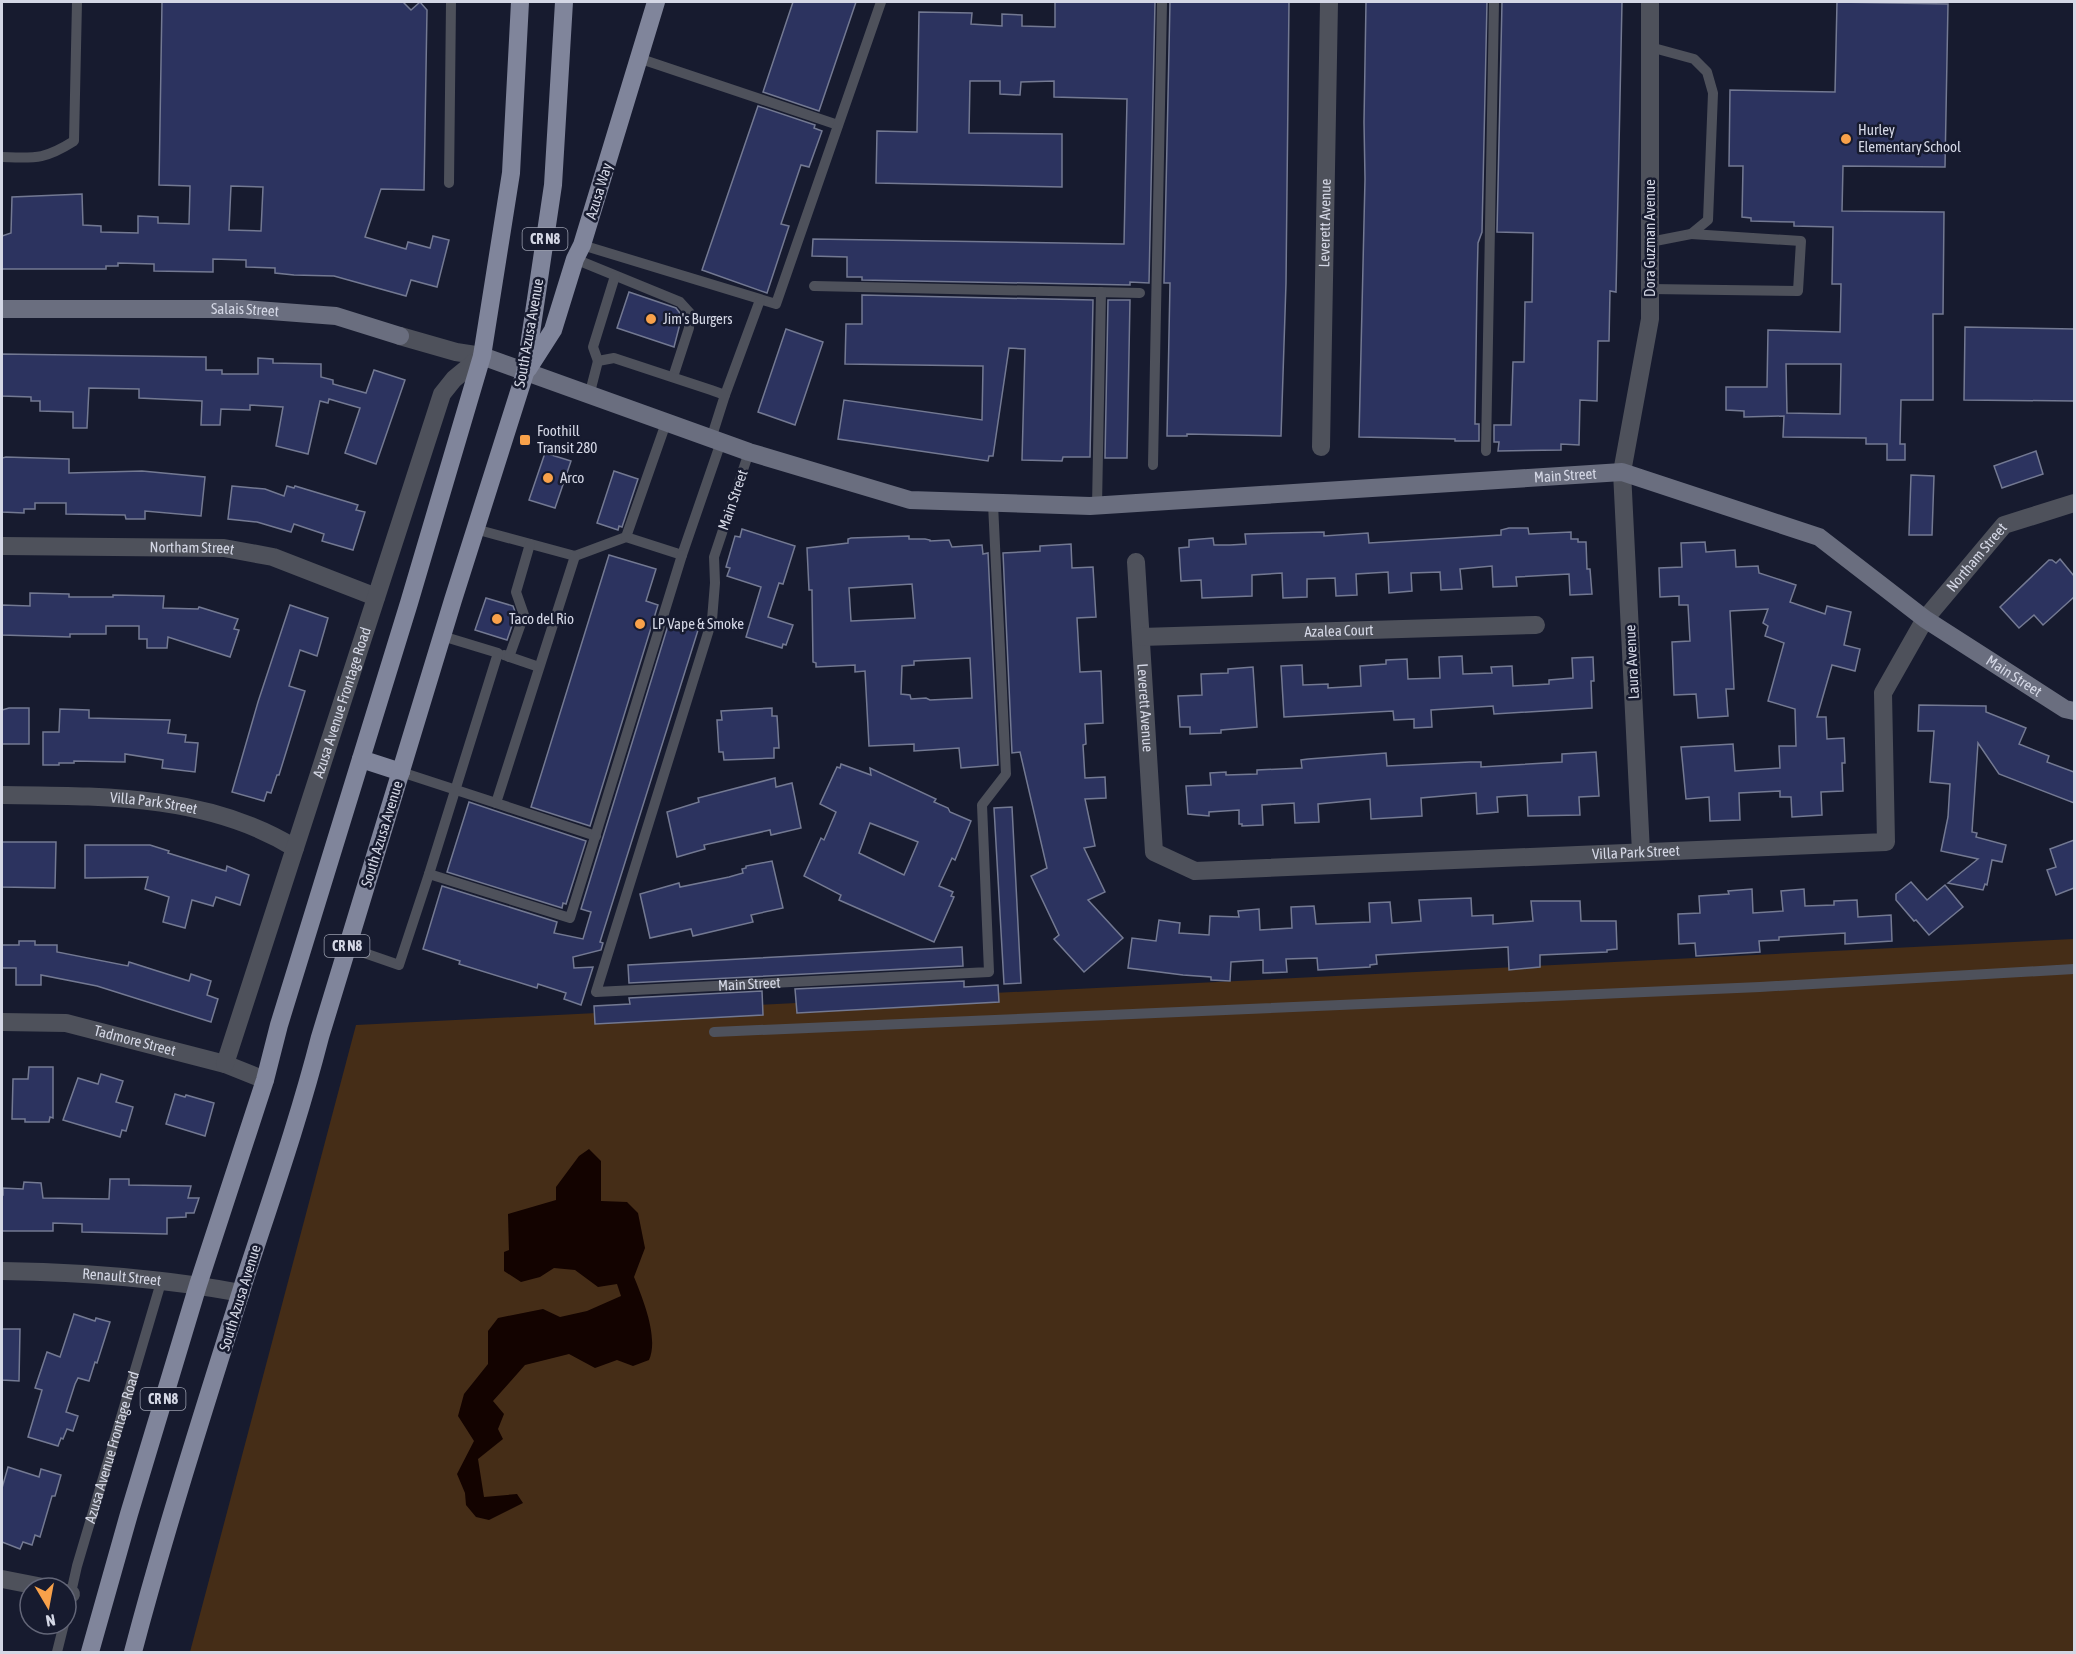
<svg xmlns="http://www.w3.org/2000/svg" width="2076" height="1654" viewBox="0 0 2076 1654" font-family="'Asap Condensed',sans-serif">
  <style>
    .green { fill: #452d17 }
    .water { fill: #130300 }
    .building { fill: #2c335f; stroke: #737992; stroke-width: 1.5; fill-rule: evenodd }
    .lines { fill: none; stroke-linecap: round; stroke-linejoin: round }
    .lane { stroke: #4e515b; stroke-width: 10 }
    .street { stroke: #4e515b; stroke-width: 18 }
    .secondary { stroke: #6a6e7f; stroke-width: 18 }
    .primary { stroke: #80859b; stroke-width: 18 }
    .poi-dot { fill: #f8a14a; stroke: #171b2f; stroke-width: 2 }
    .labels { text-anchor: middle; stroke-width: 5; stroke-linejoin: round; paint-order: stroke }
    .shield { fill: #171b2f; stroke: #9b9fae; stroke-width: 1.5 }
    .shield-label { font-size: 14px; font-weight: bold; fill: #d4d7e5 }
    .poi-label { font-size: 15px; fill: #d4d7e5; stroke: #171b2f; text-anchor: start }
    .street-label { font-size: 15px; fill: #d4d7e5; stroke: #171b2f }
  </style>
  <rect width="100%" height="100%" fill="#171b2f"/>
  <path class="green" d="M2074,939V1652H190L356,1025Z"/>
  <path class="water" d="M589,1149L601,1161V1201L627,1202L638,1213L645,1248L634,1277C643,1299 659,1338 649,1360L633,1366L617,1360L595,1368L569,1354L525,1365L493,1401L504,1414L498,1429L503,1439L478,1459L484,1497L517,1494L523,1503L489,1520L476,1517L466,1505L465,1493L457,1474L474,1441L458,1416L464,1394L488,1364V1331L498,1318L543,1309L560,1317L587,1311L621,1296L617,1284L598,1287L575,1270L554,1268L540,1277L521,1282L504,1271V1252L509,1250L508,1214L556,1200V1187L579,1156Z"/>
  <g class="building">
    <path d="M162,2H403L411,10L420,2L427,10L424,190L381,189L365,237L406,249L408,242L430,248L433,236L449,240L437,287L411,280L406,296L334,276L294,275L275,273V268L246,267V260L213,259V272L154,271V264L118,263V266H106V269H2V236L11,233L12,197L82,194L83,225L101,226V232L138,233V216L158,217V223L189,224L190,186L159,185ZM231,186L263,187L261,231L229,230Z"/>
    <path d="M793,2H856L819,111L763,92Z"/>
    <path d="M1055,2H1155L1149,283L1130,282V285L862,280V277H847V257L812,256L813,239L1124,244L1127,99L1054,97V81L1021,82L1020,95L1000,94V81H970L969,133L1062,134V187L876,183L877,131L917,132L919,12L972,13L971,24L1002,26V14L1022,15V26L1055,27Z"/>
    <path d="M1170,2H1289L1286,283L1281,436L1187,434V436H1167L1170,283H1164Z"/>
    <path d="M1366,2H1487L1482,232L1478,243L1477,284L1475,424H1479V441H1455V439L1359,437L1365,179L1364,122Z"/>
    <path d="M1502,2H1622L1616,292L1610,291L1609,341H1598L1597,401L1580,400L1579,445L1561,444V450L1498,451L1499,442H1494V425H1511L1513,362H1524L1525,302H1532L1533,233L1497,232Z"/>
    <path d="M1837,2L1948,4L1945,167L1843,166L1842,211L1944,212L1943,314H1933V400H1901L1900,444H1905V460H1887V444H1866V438L1783,437L1784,416L1744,417V411L1726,410V387H1767L1768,330L1840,332L1841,284H1832L1833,227L1794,226V222L1751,221V218L1742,217L1743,166H1729L1730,90L1835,92ZM1786,364H1841L1840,414L1787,413Z"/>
    <path d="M758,106L815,125L814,128L822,131L809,167L801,165L781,224L789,226L767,293L702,270Z"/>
    <path d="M629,292L676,308L682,316L674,347L617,328Z"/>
    <path d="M862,295L1093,300L1090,457H1063L1062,461L1022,460L1025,349L1009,348L993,456H989L988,461L838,439L844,400L982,420L983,366L845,364L846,324H862Z"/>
    <path d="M1108,300H1130L1127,458H1105Z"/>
    <path d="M1965,327L2074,329V401L1964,400Z"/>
    <path d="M786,329L823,342L795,425L758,412Z"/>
    <path d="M2,354L206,357V370H222V374H258V358L273,359V363L321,364V377L333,380V384L366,393L374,370L405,380L376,464L345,453L360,408L329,399L328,403L320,401L308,454L276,446L283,407L250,405V410L221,409L220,425H201L202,401L139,398V389L89,388L87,428H73V412L40,411V401H31V397L2,396Z"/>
    <path d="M2036,451L2043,474L2002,488L1994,466Z"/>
    <path d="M545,453L571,461L555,508L529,500Z"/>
    <path d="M6,457L69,459V473L142,471L205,477L201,516L145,511V519H126L125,515L66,514V503H35V509H24V513L2,512V458Z"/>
    <path d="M614,471L638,479L622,527L619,526L618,530L597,523Z"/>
    <path d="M1911,475L1934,476L1932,535H1909Z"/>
    <path d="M232,486L265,489L284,496L287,486L294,488L295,486L358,505L356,510L365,512L353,550L322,541L324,534L294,524L291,532L257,522L228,519Z"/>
    <path d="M1509,528H1528L1529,534L1571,532V539H1578V542H1586L1587,569H1590L1592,594L1570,595L1569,574L1516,577L1517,586L1493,587L1492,566L1460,569L1462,589L1441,590L1440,572L1411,573L1412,591L1389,593L1388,572L1356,574L1357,595L1336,596L1335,578L1307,579V597L1283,598L1282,573L1252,575V596L1202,598L1201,580L1181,581L1179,548L1189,547V540L1213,538L1214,545H1230L1246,544L1245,534L1324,532V536L1368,533L1369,543L1501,535V530Z"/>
    <path d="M742,529L795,546L783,584L779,583L768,617L793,625L786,645L783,644L782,648L746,637L761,587L727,576L730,568L726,567L735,536L740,537Z"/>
    <path d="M909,536V539H925L930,540V541L949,540L952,547L982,545L983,554L988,553L998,765L961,768L959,748L914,751V744L869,746L865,671L855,672V665L816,667V663L813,662L812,594V590H809L807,548L848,543V539L851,538ZM912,584L915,618L851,621L849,588ZM970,658L972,698L930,700L926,698L911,699L910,695L901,694L902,666L914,665V661Z"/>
    <path d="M1705,542L1706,552L1735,550L1736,567L1758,566L1759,573L1796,585L1790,602L1825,614L1827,606L1851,612L1844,645L1860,649L1855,671L1832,665L1817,717H1826L1827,739L1844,738L1845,763H1842L1843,791L1821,792L1822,815L1792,817L1791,797H1780V791L1739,793L1740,820L1710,821L1709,797L1686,799L1681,747L1733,744L1735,771L1780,768L1779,746H1796L1795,709L1768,701L1784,643L1765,636L1768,626L1763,623L1768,609L1730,611L1734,689H1726L1728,716L1698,718L1696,694L1674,695L1672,642L1690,641L1688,605H1679V596L1660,597L1659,568L1682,567L1681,543Z"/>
    <path d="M1071,544L1072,568L1093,567L1096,617L1077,618L1080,672L1101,671L1103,723L1085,724L1086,744L1083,745L1085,778L1105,777L1106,798L1085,799L1095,846L1084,848L1105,892L1088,900L1123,938L1084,972L1054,939L1059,935L1031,876L1047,868L1020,752L1012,753L1003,553L1040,551V546Z"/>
    <path d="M609,555L656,569L646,601L658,605L590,826L531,807Z"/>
    <path d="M2060,559L2074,576V597L2043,625L2034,615L2019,628L2000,607L2049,560H2052L2056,563Z"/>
    <path d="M30,593L69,594V597H113V595L164,596L163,608L198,609L199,607L238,619L234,629L239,630L230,657L168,637L167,648H147V639H139V626H106V634H70V637L2,635V605L30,606Z"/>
    <path d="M486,598L513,606L516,614L507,640L475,630Z"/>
    <path d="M290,605L328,618L317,656L300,650L289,686L305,691L279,775H277L271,793L267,792L264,801L232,792L258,702Z"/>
    <path d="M670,619L699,627L600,942L603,943L601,950L573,957L574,968L593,967L581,1005L564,999L566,993L538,984L537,988L459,964L460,961L423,949L442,886L557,922L554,933L583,939L591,912L581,909Z"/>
    <path d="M1462,656L1463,674L1492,673L1491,667L1512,666L1513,686L1549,684V680L1573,678L1572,658L1593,657L1594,681H1591L1592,708L1494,714L1493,706L1431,710L1432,727L1414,728V719L1394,720L1393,711L1284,717L1281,666L1302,665L1303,685L1328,684V688L1361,686L1360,666L1386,664V660L1407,659L1408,679L1440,678L1439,657Z"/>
    <path d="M1253,667L1257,727L1221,730V733L1190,734V727H1180L1178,696L1202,695L1201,674L1228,673V669Z"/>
    <path d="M1919,705L1986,706V712L2026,728L2019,744L2049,756L2047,762L2074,772V803L1999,774L1978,743L1972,832L1977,833L1976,837L2006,845L2002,862L1992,860L1987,885L1985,884L1983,890L1948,883L1978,859L1941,851L1948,817L1950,784L1930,782L1934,731H1918Z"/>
    <path d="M9,708H29V744H2V710Z"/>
    <path d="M772,708V716H777L779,748H774V758L724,760L723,752H719L717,720H722L721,711Z"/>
    <path d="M60,709L89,710V718L170,720L168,733L186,735L185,742L198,743L195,772L162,768L163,760L125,754V762L74,761V763H59V765H43V732H59Z"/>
    <path d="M1596,752L1599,796L1579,797L1580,815L1528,816L1527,795L1497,797L1498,812L1477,814L1476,793L1421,798L1422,816L1371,819L1370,799L1318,804L1319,822L1295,823L1294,803L1262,805L1263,825L1242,826V824H1239V810L1209,812V816L1188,814L1186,786L1211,785L1210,773L1226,772V775L1257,774V770L1302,768L1301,760L1308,759L1386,753L1387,766L1470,762H1481V767L1562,762V754Z"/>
    <path d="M841,764L871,775L870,768L936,799L934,802L948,808L950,812L971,821L955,860L952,858L939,886L953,892L951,896L954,897L934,942L839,900L841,895L804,876L821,838L824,840L836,812L820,804L837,767L840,768ZM870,823L918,842L904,875L859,853Z"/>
    <path d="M775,778L776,787L792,783L801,828L771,835L770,830L704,845L705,849L677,857L667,812L699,802L698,798Z"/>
    <path d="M469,802L586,841L566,904L563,903L562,908L447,872Z"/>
    <path d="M1012,807L1021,983L1004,984L994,808Z"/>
    <path d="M2074,840V888L2056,895L2047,870L2056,867L2050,849Z"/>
    <path d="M2,842H56L55,888L2,887Z"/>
    <path d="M85,845H150L169,851L168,853L226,871L227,866L249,875L240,905L216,897L213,906L192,900L185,928L163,922L169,897L145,889L148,877L85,878Z"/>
    <path d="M772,861L783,908L751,915L753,922L693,936L691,929L650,938L640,894L679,883L680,887L729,877L743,873L742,869L746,868V866Z"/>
    <path d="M1911,882L1927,900L1945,885L1963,907L1929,935L1916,920L1914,921L1896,900V894Z"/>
    <path d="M1752,889L1753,913L1783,911L1781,891L1804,889L1805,906L1834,905V901L1857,900L1858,917L1891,915L1892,941L1845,944V933L1779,937V940L1759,941L1760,952L1696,956L1695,943L1679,944L1678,914L1700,913L1699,896L1729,894L1728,891Z"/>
    <path d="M1471,898L1472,916L1493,915V924L1533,921L1531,901H1580L1581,921H1616L1617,949L1607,950V952L1540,955V967L1509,970L1508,947L1376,955L1377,964L1370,965V967L1318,970L1317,958L1286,959L1287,972L1263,973V960L1231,962L1230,981L1211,980V977L1183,975L1128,968L1132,938L1156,941L1159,920L1180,923L1179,933L1209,935L1210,916L1239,917L1238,911L1259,909L1260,930L1292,928L1291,907L1314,906L1316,924L1370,922L1369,903L1390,902L1392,923L1421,921L1419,900Z"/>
    <path d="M19,941H35V945H57V952L128,966L129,962L189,981L191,974L211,981L207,995L218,999L211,1022L97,986L41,975V985H16V968H2V945H19Z"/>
    <path d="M962,947L963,966L629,983L628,965Z"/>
    <path d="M964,981V987L998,985L999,1002L797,1013L795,989Z"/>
    <path d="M762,991L763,1015L595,1024L594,1006L630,1004L629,998Z"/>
    <path d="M29,1067H53V1118L50,1117L49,1122H25V1119H12L13,1079H28Z"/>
    <path d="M101,1074L123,1081L116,1102L133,1107L126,1131L122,1130L120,1137L63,1120L78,1078L98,1084Z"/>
    <path d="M175,1094L185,1097L186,1095L214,1103L205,1136L166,1124Z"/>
    <path d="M110,1179H129V1185L191,1186L188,1198H199L194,1213H186V1217L167,1218V1234L82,1232V1224L53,1223V1231H2V1195H3V1188L23,1189L24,1182L41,1183L43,1198L109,1199Z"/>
    <path d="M74,1314L95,1321L96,1318L110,1322L97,1363L95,1362L89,1381L78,1378L75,1384L66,1412L78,1416L73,1431L67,1429L63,1439L61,1438L58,1446L28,1437L42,1390L35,1388L47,1352L60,1357Z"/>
    <path d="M2,1329H20L19,1381L2,1380Z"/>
    <path d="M8,1467L39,1477L41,1469L61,1475L55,1496H52L40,1537L35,1535L32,1545L23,1542L20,1549L2,1542V1488Z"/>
  </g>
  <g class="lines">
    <g class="lane">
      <path d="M1650,47L1694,59L1707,72L1713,93L1708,220L1691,234L1650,242"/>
      <path d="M638,58L838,125"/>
      <path d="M2,157C35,158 44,160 74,141L77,2"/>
      <path d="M449,183L451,2"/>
      <path d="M582,245L776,304L881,2"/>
      <path d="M575,259L680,302L690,313L689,328L673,377"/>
      <path d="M814,286L1140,293"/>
      <path d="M1650,289L1798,291L1801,241L1691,234"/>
      <path d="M598,361L593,347L615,276"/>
      <path d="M725,395L760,300"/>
      <path d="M589,396L598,361L614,358L711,390L725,395L711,439"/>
      <path d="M1486,451L1494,2"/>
      <path id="s1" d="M749,452L714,557L715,583L712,620L596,992L989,972L982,805L1006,774L993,504"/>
      <path d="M1153,465L1162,2"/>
      <path d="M1097,506L1101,292"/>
      <path d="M475,529L575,556L626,537L682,555L721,442"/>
      <path d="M626,537L666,423"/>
      <path d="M575,556L496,803L596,836"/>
      <path d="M504,655L539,667"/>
      <path d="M509,657L524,615L516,592L530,544"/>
      <path d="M401,772L496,803"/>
      <path d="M429,874L498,653L442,636"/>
      <path d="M347,947L399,965L429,874L570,918L682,555"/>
      <path d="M714,1032L1760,987L2074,969"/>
      <path id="s2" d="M66,1615L77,1566L162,1279"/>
      <path d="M57,1652L64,1624"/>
    </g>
    <g class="street">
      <path d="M400,336L456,352L482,356"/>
      <path id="s3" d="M1321,447L1329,2"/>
      <path id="s4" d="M2,546L224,548L273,557L376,597"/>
      <path id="s5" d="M1136,562L1154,852L1195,871L1886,842L1883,693L1925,619L2004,525L2074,503"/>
      <path id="s6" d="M1141,637L1536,625"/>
      <path id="s7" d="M2,795C100,796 208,794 295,848"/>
      <path d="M1641,852L1622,472L1650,319V2"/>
      <path id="s8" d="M2,1022L66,1023L225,1064L265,1080"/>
      <path id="s9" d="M225,1064L442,394L454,379L482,356"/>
      <path id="s10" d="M2,1271C82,1272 161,1278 241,1293"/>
      <path d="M2,1579L48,1588"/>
      <path d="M66,1593L71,1594"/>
    </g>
    <g class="secondary">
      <path id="s11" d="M2,309H243L336,316L400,336"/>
      <path id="s12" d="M482,356L749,452L910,500L1090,506L1622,472L1819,537L1925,619L2065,709L2074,711"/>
    </g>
    <g class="primary">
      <path d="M528,369L553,330L575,259L582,245L656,2"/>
      <path d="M361,759L401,772"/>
      <path d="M90,1652L129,1514L198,1285L265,1080L279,1025L409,603L482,356L511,173L520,2"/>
      <path d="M133,1652C166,1527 206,1403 245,1279C271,1199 299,1119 320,1037L453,600L525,373L553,185L564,2"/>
    </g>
  </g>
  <g class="poi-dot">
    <circle cx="1846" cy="139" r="6"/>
    <circle cx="651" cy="319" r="6"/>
    <rect x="519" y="434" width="12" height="12" rx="3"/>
    <circle cx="548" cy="478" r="6"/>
    <circle cx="497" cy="619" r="6"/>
    <circle cx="640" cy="624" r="6"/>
  </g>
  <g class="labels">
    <g class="shield">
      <rect x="522.5" y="228" width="45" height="22" rx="4.5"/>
      <rect x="324.5" y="935" width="45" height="22" rx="4.5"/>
      <rect x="140.5" y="1388" width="45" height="22" rx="4.5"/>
    </g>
    <g class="shield-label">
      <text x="545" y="244">CR N8</text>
      <text x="347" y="951">CR N8</text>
      <text x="163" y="1404">CR N8</text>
    </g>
    <g class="poi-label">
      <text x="1858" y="135">Hurley<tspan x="1858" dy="17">Elementary School</tspan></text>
      <text x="663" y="324">Jim's Burgers</text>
      <text x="537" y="436">Foothill<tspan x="537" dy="17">Transit 280</tspan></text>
      <text x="560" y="483">Arco</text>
      <text x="509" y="624">Taco del Rio</text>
      <text x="652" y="629">LP Vape &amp; Smoke</text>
    </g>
    <g class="street-label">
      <text transform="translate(599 191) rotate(-73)" y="5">Azusa Way</text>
      <text dy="5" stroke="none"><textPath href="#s3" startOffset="224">Leverett Avenue</textPath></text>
      <text transform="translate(1650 238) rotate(-90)" y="5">Dora Guzman Avenue</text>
      <text dy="5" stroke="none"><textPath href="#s11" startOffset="243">Salais Street</textPath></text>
      <text transform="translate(529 333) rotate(-80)" y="5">South Azusa Avenue</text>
      <text dy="5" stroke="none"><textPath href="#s12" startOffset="1108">Main Street</textPath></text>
      <text transform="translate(733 500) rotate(-71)" y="5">Main Street</text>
      <text dy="5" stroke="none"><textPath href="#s4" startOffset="190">Northam Street</textPath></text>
      <text dy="5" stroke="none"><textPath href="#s5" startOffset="1342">Northam Street</textPath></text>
      <text dy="5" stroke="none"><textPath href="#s6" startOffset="198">Azalea Court</textPath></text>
      <text transform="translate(1632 662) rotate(-93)" y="5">Laura Avenue</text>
      <text dy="5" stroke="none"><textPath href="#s12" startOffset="1612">Main Street</textPath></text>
      <text dy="5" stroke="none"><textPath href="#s9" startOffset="380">Azusa Avenue Frontage Road</textPath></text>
      <text dy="5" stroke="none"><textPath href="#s5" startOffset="146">Leverett Avenue</textPath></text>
      <text dy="5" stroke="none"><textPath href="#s7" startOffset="152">Villa Park Street</textPath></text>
      <text transform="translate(382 834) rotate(-73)" y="5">South Azusa Avenue</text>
      <text dy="5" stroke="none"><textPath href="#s5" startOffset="777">Villa Park Street</textPath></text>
      <text dy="5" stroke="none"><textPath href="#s1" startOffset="717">Main Street</textPath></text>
      <text dy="5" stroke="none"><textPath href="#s8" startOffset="135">Tadmore Street</textPath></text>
      <text dy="5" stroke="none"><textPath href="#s10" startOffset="120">Renault Street</textPath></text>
      <text transform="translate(240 1298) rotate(-73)" y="5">South Azusa Avenue</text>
      <text dy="5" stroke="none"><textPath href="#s2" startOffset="174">Azusa Avenue Frontage Road</textPath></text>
    </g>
  </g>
  <rect width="2076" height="1654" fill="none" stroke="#d4d7e5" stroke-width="6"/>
  <g transform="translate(48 1606) rotate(170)"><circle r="28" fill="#171b2f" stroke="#636678" stroke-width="1.5"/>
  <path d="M0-4.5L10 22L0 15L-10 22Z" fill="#f8a14a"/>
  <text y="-9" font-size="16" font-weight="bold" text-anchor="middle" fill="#d4d7e5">N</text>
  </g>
</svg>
